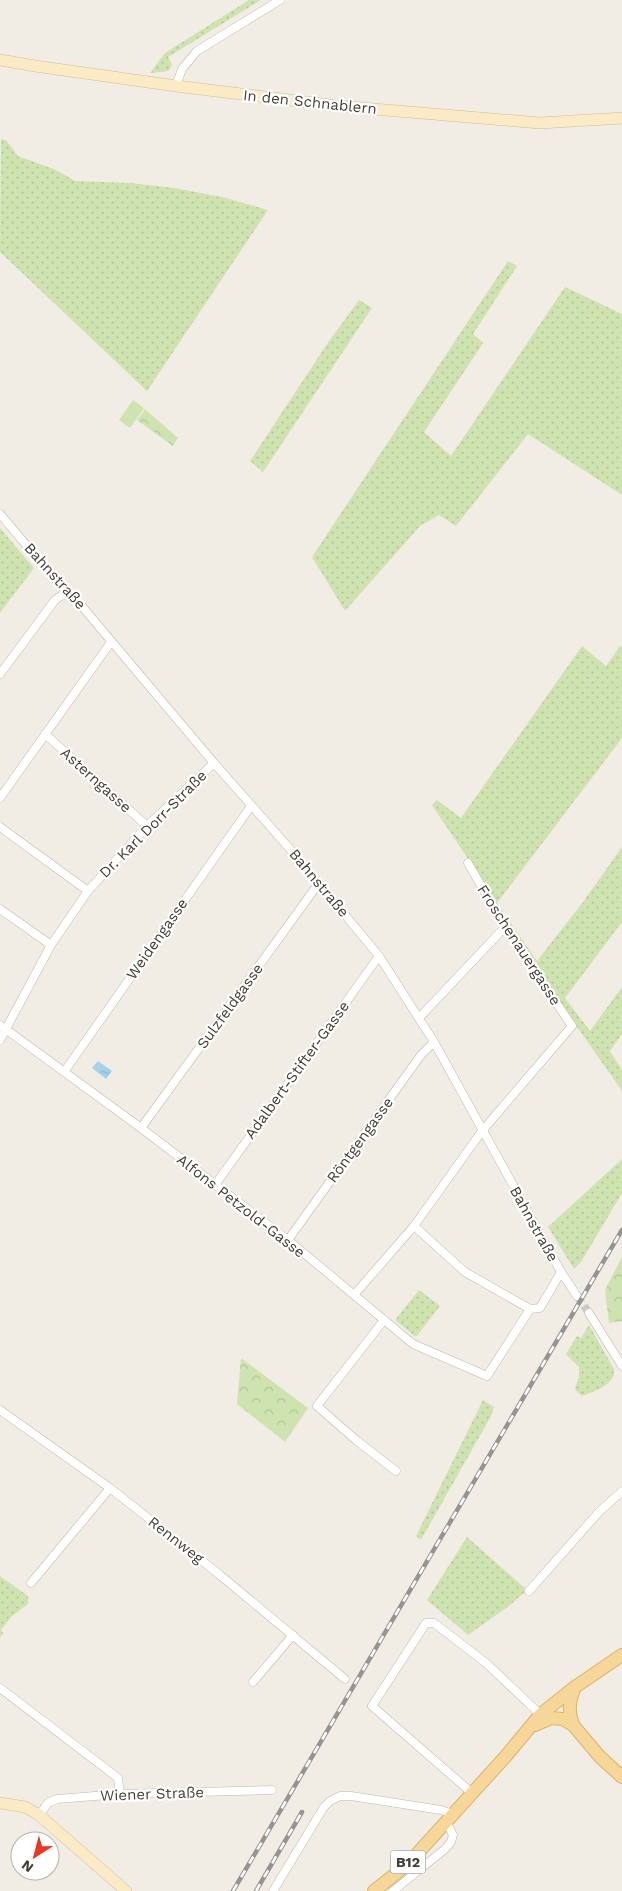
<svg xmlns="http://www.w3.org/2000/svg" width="622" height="1891" viewBox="0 0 622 1891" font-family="'Work Sans',sans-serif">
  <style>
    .grass { fill: url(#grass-dots) }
    .forest { fill: url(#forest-crowns) }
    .pitch { fill: #cee3b0 }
    .water { fill: url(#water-ripples) }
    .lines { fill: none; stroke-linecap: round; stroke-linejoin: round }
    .street-tunnel { stroke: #cecac2; stroke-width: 8; stroke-dasharray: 8 4; stroke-linecap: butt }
    .street-casing { stroke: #bfb7ab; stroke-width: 9 }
    .secondary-casing { stroke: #cebd97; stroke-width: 12 }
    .primary-casing { stroke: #dab36a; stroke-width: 14 }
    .street { stroke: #fff; stroke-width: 8 }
    .secondary { stroke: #faebc6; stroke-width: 11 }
    .primary { stroke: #f6d799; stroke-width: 12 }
    .rail-casing { stroke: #949494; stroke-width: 4.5 }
    .rail { stroke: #fff; stroke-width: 2.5; stroke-dasharray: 8; stroke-linecap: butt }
    .labels { text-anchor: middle; stroke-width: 4.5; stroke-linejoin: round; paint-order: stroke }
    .shield { fill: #fff; stroke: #7b7772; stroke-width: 1 }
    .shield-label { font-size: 14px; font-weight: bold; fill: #433d35 }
    .street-label { font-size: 15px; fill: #433d35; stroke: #fff }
  </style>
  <defs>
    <pattern id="grass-dots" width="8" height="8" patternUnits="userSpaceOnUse" patternTransform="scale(1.25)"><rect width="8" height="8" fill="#cee3b0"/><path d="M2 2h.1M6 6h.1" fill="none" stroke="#b2c498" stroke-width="1.8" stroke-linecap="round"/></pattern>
    <pattern id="forest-crowns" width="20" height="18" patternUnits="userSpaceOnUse" patternTransform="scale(1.25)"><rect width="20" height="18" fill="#cee3b0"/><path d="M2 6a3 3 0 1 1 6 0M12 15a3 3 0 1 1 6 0" fill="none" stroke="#b2c498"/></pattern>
    <pattern id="water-ripples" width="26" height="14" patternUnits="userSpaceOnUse" patternTransform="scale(1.25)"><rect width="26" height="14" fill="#a5d1ea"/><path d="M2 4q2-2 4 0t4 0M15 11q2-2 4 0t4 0" fill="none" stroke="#8fb4c9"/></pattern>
  </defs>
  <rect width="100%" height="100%" fill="#f1ede5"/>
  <g class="grass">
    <path d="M249,0H261L168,57L172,65L168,71L150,73L165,53Z"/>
    <path d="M1,139L6,140L18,156L56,170L75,181L131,183L174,188L222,197L268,210L147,391L0,252Z"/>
    <path d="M508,261L517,266L473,334L483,343L424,432L451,456L565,287L622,314V495L528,434L456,526L439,515L420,526L345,611L312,557Z"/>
    <path d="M359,300L372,308L263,472L250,461L327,344Z"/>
    <path d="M0,528L34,568L0,613Z"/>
    <path d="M582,646L606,666L620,646L622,647V738L497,903L537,961L583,902L622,847V922L565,998L590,1031L622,987V1034L610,1051L622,1070V1091L505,924L468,859L432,805L437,800L461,818Z"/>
    <path d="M622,1159V1193L581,1262L574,1269L548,1227Z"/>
    <path d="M419,1290L440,1306L416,1337L395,1320Z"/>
    <path d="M589,1325L614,1369C616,1385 595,1391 582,1396L576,1391L575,1387L579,1377V1367L566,1354L577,1336L581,1338Z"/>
    <path d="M483,1400L494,1407L491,1416L421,1540L416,1536Z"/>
    <path d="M467,1537L527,1590L509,1606L468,1635L427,1600Z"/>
    <path d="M0,1576L28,1596V1604L11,1617L1,1630L3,1633L0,1638Z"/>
  </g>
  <g class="forest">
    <path d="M145,409L178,438L173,446L137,420Z"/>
    <path d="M622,1257V1321L609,1323L605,1290Z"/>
    <path d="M241,1358L308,1408L285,1442L237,1404Z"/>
  </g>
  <path class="pitch" d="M133,400L144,408L130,428L119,420Z"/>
  <path class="water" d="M98,1061L112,1071L106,1079L92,1068Z"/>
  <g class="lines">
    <path class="street-tunnel" d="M577,1296L589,1313"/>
    <g class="street-casing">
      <g id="street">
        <path d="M176,86L182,69L197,51L280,0"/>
        <path d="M0,514L68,594L80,604L214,763L297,857L379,956L434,1042L561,1272L577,1296"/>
        <path d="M0,674L55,600L61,596L68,594"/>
        <path d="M45,734L147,826"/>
        <path d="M0,798L111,642"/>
        <path d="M0,827L88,891"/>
        <path d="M0,909L51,945"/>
        <path d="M419,1018L505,927"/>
        <path d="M0,1025L141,1128L288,1240L413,1344L487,1376L530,1309"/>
        <path d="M0,1040L51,945L88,891L147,826L214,763"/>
        <path d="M64,1072L251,806"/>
        <path d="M141,1128L319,883"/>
        <path d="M215,1185L379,956"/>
        <path d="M414,1226L465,1272L530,1309"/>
        <path d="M288,1240L421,1055L434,1042"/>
        <path d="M354,1295L414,1226L482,1131L572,1026L505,927L468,863"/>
        <path d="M530,1309L540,1308L561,1272"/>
        <path d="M589,1313L622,1366"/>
        <path d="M384,1320L317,1406L356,1440L396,1471"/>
        <path d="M0,1410L110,1488L220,1575L345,1679"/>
        <path d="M31,1583L110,1488"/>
        <path d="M529,1591L599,1512L622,1491"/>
        <path d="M253,1682L293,1635"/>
        <path d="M0,1688L118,1778L120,1794"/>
        <path d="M472,1793L372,1706L426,1623H434L486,1663L542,1716"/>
        <path d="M39,1815L48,1803L57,1799L120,1794L272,1790"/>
        <path d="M273,1891L324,1807L330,1801L340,1796H351L441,1810L453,1814"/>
        <path d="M393,1891L445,1849L451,1842L453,1835L446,1821"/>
      </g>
    </g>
    <g class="secondary-casing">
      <g id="secondary">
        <path d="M0,60L35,66L176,86L338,106L540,123L622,118"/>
        <path d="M0,1803L25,1807L39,1815L126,1891"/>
      </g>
    </g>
    <g class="primary-casing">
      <g id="primary">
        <path d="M535,1725L551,1718L563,1719L573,1725L600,1757L622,1777"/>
        <path d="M573,1725C568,1710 569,1702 575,1687"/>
        <path d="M374,1891L398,1872L416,1855L506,1756L540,1715L575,1687L622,1655"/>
      </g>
    </g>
    <use href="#street" class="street"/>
    <use href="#secondary" class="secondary"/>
    <use href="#primary" class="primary"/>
    <g class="rail-casing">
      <g id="rail">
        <path d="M233,1891L622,1230"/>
        <path d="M256,1891L302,1812"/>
      </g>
    </g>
    <use href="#rail" class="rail"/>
  </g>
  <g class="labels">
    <rect class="shield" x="390.5" y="1850.5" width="35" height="23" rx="4"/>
    <g class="shield-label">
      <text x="408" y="1867">B12</text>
    </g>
    <g class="street-label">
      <text transform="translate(310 102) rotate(6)" y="5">In den Schnablern</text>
      <text transform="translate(55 576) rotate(48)" y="5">Bahnstraße</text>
      <text transform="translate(96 780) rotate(42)" y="5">Asterngasse</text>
      <text transform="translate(153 824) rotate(-45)" y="5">Dr. Karl Dorr-Straße</text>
      <text transform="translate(319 883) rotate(50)" y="5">Bahnstraße</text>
      <text transform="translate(157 939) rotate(-55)" y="5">Weidengasse</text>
      <text transform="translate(519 945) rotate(57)" y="5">Froschenauergasse</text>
      <text transform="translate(230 1006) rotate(-54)" y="5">Sulzfeldgasse</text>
      <text transform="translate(297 1070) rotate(-54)" y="5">Adalbert-Stifter-Gasse</text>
      <text transform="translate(360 1140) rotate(-54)" y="5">Röntgengasse</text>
      <text transform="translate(241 1206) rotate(38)" y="5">Alfons Petzold-Gasse</text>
      <text transform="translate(534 1224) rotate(61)" y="5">Bahnstraße</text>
      <text transform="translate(176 1540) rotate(38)" y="5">Rennweg</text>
      <text transform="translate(152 1794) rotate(-2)" y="5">Wiener Straße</text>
    </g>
  </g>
  <g transform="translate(35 1856) rotate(216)"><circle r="24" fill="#ffffff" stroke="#b4b1ae"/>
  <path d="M0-4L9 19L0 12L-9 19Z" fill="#ea3723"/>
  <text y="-8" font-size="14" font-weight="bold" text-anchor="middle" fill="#433d35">N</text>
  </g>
</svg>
